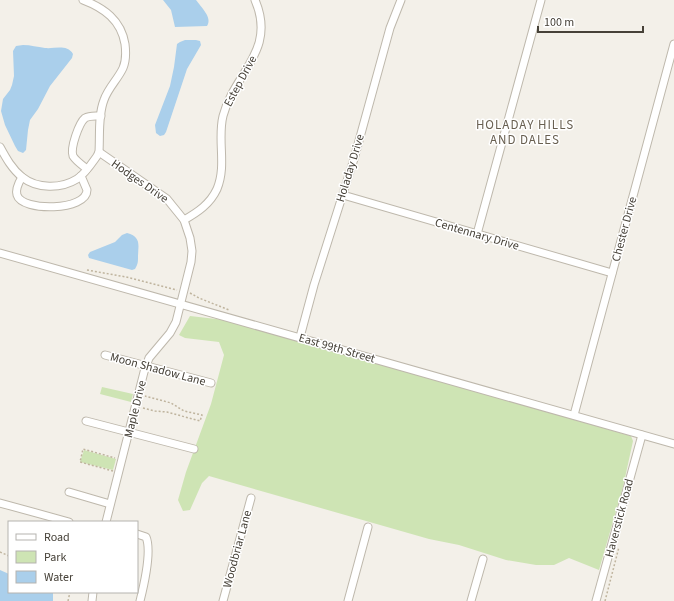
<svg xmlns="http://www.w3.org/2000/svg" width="674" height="601" viewBox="0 0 674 601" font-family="'Source Sans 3',sans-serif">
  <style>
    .green { fill: #cee4b4 }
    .water { fill: #aacfeb }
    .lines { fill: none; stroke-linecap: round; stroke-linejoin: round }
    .minor-casing { stroke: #beb8ac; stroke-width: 9 }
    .path { stroke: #bfb49e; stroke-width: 1.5; stroke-dasharray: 2 2; stroke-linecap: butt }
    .minor { stroke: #fff; stroke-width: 7 }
    .labels { text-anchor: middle; stroke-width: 3; stroke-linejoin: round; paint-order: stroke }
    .street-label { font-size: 12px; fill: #464138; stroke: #fff }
    .neighbourhood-label { font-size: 13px; letter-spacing: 1px; fill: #685f50; stroke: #fff }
  </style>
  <rect width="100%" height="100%" fill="#f3f0e9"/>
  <g class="green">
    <path d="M190,316L225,320L243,325L631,436L633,441L623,487L599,570L569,558L554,565H536L506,560L459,545L429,539L209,476L202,483L190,510L183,511L178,500L186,472L211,404L224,355L219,342L185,338L179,335Z"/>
    <path d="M102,387L133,394L131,402L100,394Z"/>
    <path d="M84,450L116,459L113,470L80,462Z"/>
  </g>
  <g class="water">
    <path d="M163,0H196C201,7 213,18 207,26L175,27L171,10Z"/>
    <path d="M185,40H196L200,41L201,45L187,69L166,132L164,135L160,136L156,133L155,125L170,86L174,67L177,44L180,42Z"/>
    <path d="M23,45C31,45 37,47 45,48C55,49 67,44 73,54L72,58L50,86L38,109L30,120L28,130L26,150L23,153L18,151L15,146L5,125L1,111L3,99L10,90L12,85L14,76L13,51L16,46Z"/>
    <path d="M127,233C142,237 138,246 138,257C138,262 138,264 135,269L132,270L89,258L88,255L90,252L115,242L122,235Z"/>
    <path d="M0,570L9,574V592H53V601H0Z"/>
  </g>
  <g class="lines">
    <g class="minor-casing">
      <g id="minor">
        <path d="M0,147C6,158 12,169 22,177C37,189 61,189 77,179C85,174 92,163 97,156L99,152C100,135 98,115 104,100C108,88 118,79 123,68C126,61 126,52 125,44C121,20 104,8 83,0"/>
        <path d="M99,152L167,199L184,220L190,238L192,251L191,262L176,322L170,333L149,358L144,372L106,522"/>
        <path d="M87,169C82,165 76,161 73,156C70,148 79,123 85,118C90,115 96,116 101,116"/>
        <path d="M22,177C19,182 15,189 17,195C22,212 87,211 87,190L81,176"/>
        <path d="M343,195L612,273"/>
        <path d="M184,220C198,212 210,204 217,189C227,165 217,140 223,116C234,73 277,51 255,0"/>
        <path d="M477,234L541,0"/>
        <path d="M0,253L674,444"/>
        <path d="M300,337L314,285L354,159L390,28L401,0"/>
        <path d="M105,355L211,383"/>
        <path d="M574,415L674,44"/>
        <path d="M86,421L194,449"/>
        <path d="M69,492L110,504"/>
        <path d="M0,503L69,522"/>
        <path d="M137,534L146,537C152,551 144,585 140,601"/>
        <path d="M92,601L93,592"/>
        <path d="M223,601L251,498"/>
        <path d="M348,601L368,527"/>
        <path d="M471,601L483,559"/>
        <path d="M596,601L642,435"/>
      </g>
    </g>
    <g class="path">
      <path d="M87,270L126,277L177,290"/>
      <path d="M190,293L199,298L229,310"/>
      <path d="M143,408L155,411L167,412L200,421L202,415L184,411L171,403L145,396"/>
      <path d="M113,471L80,462L83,449L115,458"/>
      <path d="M0,552L9,556"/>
      <path d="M68,601L70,592"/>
      <path d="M605,601L619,547"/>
    </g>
    <use href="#minor" class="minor"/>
  </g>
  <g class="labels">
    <g class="street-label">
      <text transform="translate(240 81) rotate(-62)" y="4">Estep Drive</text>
      <text transform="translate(350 168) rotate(-73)" y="4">Holaday Drive</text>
      <text transform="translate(140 181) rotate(35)" y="4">Hodges Drive</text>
      <text transform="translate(624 229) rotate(-75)" y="4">Chester Drive</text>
      <text transform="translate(477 234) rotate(16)" y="4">Centennary Drive</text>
      <text transform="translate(337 348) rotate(16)" y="4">East 99th Street</text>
      <text transform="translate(158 369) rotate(15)" y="4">Moon Shadow Lane</text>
      <text transform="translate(135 409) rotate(-76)" y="4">Maple Drive</text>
      <text transform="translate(619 518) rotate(-75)" y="4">Haverstick Road</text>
      <text transform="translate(237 549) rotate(-75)" y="4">Woodbriar Lane</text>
    </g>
    <g class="neighbourhood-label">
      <text x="525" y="129">HOLADAY HILLS<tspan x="525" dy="15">AND DALES</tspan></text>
    </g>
  </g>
  <rect x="8" y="521" width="130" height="72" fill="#ffffff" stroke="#b5b3af"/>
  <rect x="16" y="534" width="20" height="6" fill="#ffffff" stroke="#b5b3af"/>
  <text x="44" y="541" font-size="12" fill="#464138">Road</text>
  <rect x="16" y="551" width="20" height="12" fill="#cee4b4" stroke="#b5b3af"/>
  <text x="44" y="561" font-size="12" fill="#464138">Park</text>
  <rect x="16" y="571" width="20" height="12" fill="#aacfeb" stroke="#b5b3af"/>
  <text x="44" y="581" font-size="12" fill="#464138">Water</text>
  <path d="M538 26v6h105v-6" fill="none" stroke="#464138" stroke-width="2"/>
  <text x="544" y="26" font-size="12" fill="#464138" stroke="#ffffff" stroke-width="3" paint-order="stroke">100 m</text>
</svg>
